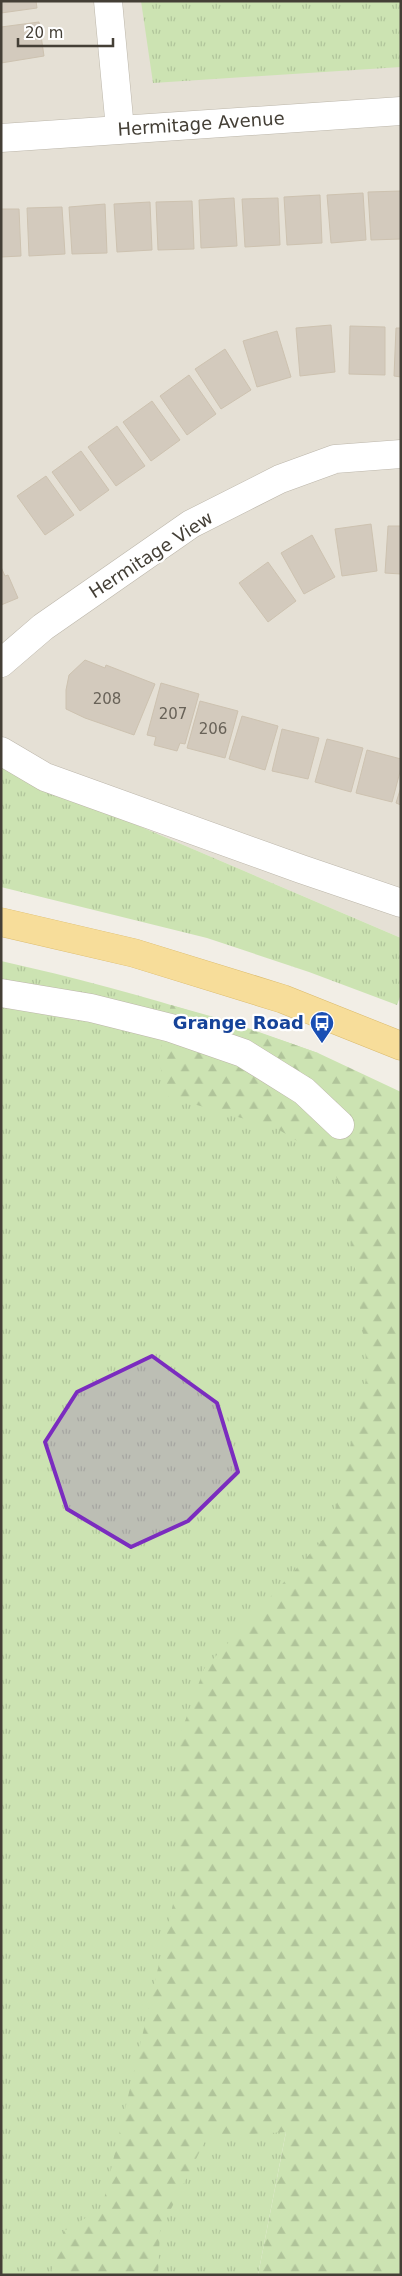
<svg xmlns="http://www.w3.org/2000/svg" width="402" height="2276" viewBox="0 0 402 2276" font-family="'DejaVu Sans',sans-serif">
  <style>
    .residential { fill: #e5e0d5 }
    .grass { fill: url(#grass-tufts) }
    .forest { fill: url(#forest-firs) }
    .building { fill: #d3cabd; stroke: #cdc2b0 }
    .lines { fill: none; stroke-linecap: round; stroke-linejoin: round }
    .minor-casing { stroke: #bcb6aa; stroke-width: 29 }
    .major-casing { stroke: #daba6c; stroke-width: 29 }
    .minor { stroke: #fff; stroke-width: 28 }
    .major { stroke: #f7dd9a; stroke-width: 28 }
    .marked { fill: #7b2cbf; fill-opacity: 0.2; stroke: #7b2cbf; stroke-width: 4; stroke-linejoin: round }
    .labels { text-anchor: middle; stroke-width: 4.5; stroke-linejoin: round; paint-order: stroke }
    .number-label { font-size: 15px; fill: #686258 }
    .street-label { font-size: 18px; fill: #443f36; stroke: #fff }
    .transit-label { font-size: 18px; font-weight: bold; fill: #164399; stroke: #fff; text-anchor: end }
  </style>
  <defs>
    <pattern id="grass-tufts" width="24" height="20" patternUnits="userSpaceOnUse" patternTransform="scale(1.25)"><rect width="24" height="20" fill="#cce3b2"/><path d="M3 7l-1-3M5 7V3M7 7l1-3M15 17l-1-3M17 17v-4M19 17l1-3" fill="none" stroke="#b0c49a"/></pattern>
    <pattern id="forest-firs" width="22" height="20" patternUnits="userSpaceOnUse" patternTransform="scale(1.25)"><rect width="22" height="20" fill="#cce3b2"/><path d="M5 1l3.5 6h-7zM16 11l3.5 6h-7z" fill="#b0c49a"/></pattern>
  </defs>
  <rect width="100%" height="100%" fill="#f2eee6"/>
  <path class="residential" d="M1,1H401V938L1,767Z"/>
  <g class="grass">
    <path d="M141,1H401V67L153,83Z"/>
    <path d="M1,767L401,938V994L397,1005L309,972L207,938L1,887Z"/>
    <path d="M1,961C109,985 214,1016 318,1053L401,1272V1543L258,2275H1Z"/>
  </g>
  <path class="forest" d="M171,1005L228,1021L318,1053L401,1092V2275H258L286,2132L207,2137L160,2231L158,2275H50L64,2231L102,2208L177,1887L180,1735L204,1669L330,1532L368,1372L351,1237L333,1163L276,1128L166,1096L159,1059L164,1030Z"/>
  <g class="building">
    <path d="M1,1H36L37,8L1,13Z"/>
    <path d="M39,22L44,56L1,63V27Z"/>
    <path d="M401,191V239L371,240L368,192Z"/>
    <path d="M363,193L366,240L331,243L327,195Z"/>
    <path d="M320,195L322,243L287,245L284,197Z"/>
    <path d="M234,198L237,246L201,248L199,200Z"/>
    <path d="M278,198L280,245L245,247L242,199Z"/>
    <path d="M192,201L194,249L158,250L156,202Z"/>
    <path d="M150,202L152,250L117,252L114,204Z"/>
    <path d="M105,204L107,253L72,254L69,207Z"/>
    <path d="M62,207L65,254L29,256L27,208Z"/>
    <path d="M1,209H19L21,256L1,257Z"/>
    <path d="M331,325L335,372L300,376L296,328Z"/>
    <path d="M350,326L385,327V375L349,374Z"/>
    <path d="M396,328H401V377L394,376Z"/>
    <path d="M277,331L291,377L257,387L243,341Z"/>
    <path d="M225,349L251,390L221,409L195,369Z"/>
    <path d="M189,375L216,414L187,435L160,396Z"/>
    <path d="M152,401L180,440L151,461L123,422Z"/>
    <path d="M117,426L145,466L116,486L88,447Z"/>
    <path d="M81,451L109,490L80,511L52,472Z"/>
    <path d="M46,476L74,515L45,535L17,496Z"/>
    <path d="M371,524L377,571L342,576L335,529Z"/>
    <path d="M388,526H401V574L385,573Z"/>
    <path d="M312,535L335,577L304,594L281,553Z"/>
    <path d="M268,562L296,601L268,622L239,583Z"/>
    <path d="M1,567L5,576L8,575L18,598L1,605Z"/>
    <path d="M85,660L105,668L106,665L155,684L134,735L85,718L66,709V690L69,675Z"/>
    <path d="M161,683L199,694L185,744L180,743L177,751L154,745L156,737L147,735Z"/>
    <path d="M200,701L238,711L225,758L187,748Z"/>
    <path d="M242,716L278,726L265,770L229,759Z"/>
    <path d="M282,729L319,738L308,779L272,771Z"/>
    <path d="M327,739L363,748L351,792L315,782Z"/>
    <path d="M367,750L401,759V768L392,802L356,793Z"/>
    <path d="M401,787V805L396,803Z"/>
  </g>
  <g class="lines">
    <g class="minor-casing">
      <g id="minor">
        <path d="M108,1L120,129"/>
        <path d="M1,138L401,111"/>
        <path d="M1,663L43,627L191,524L280,479L335,459L401,454"/>
        <path d="M1,751L45,777L301,869L401,903"/>
        <path d="M1,993L91,1008L171,1028L243,1053L304,1091L340,1125"/>
      </g>
    </g>
    <g class="major-casing">
      <path id="major" d="M1,922L134,953L283,999L401,1046"/>
    </g>
    <use href="#minor" class="minor"/>
    <use href="#major" class="major"/>
  </g>
  <path class="marked" d="M152,1356L217,1403L238,1472L188,1521L131,1547L67,1509L45,1442L77,1392Z"/>
  <defs>
    <g id="bus-pin" transform="scale(1.25)"><path d="M0 17L-7.5 6A9.5 9.5 0 1 1 7.5 6Z" fill="#1a4fb4" stroke="#fff"/><path d="M-5-6H5V4H4V6H2V4H-2V6H-4V4H-5ZM-3.5-4V0h7V-4ZM-3.5 1.2v1.5H-2V1.2ZM2 1.2v1.5H3.5V1.2Z" fill="#fff"/></g>
  </defs>
  <g fill-rule="evenodd">
    <use href="#bus-pin" x="322" y="1023"/>
  </g>
  <g class="labels">
    <g class="number-label">
      <text x="107" y="704">208</text>
      <text x="173" y="719">207</text>
      <text x="213" y="734">206</text>
    </g>
    <g class="street-label">
      <text transform="translate(201 124) rotate(-4)" y="6">Hermitage Avenue</text>
      <text transform="translate(151 555) rotate(-33)" y="6">Hermitage View</text>
    </g>
    <g class="transit-label">
      <text x="304" y="1029">Grange Road</text>
    </g>
  </g>
  <rect width="402" height="2276" fill="none" stroke="#443f36" stroke-width="5"/>
  <path d="M18 38v8h95v-8" fill="none" stroke="#443f36" stroke-width="2.5"/>
  <text x="25" y="38" font-size="15" fill="#443f36" stroke="#ffffff" stroke-width="4" paint-order="stroke">20 m</text>
</svg>
